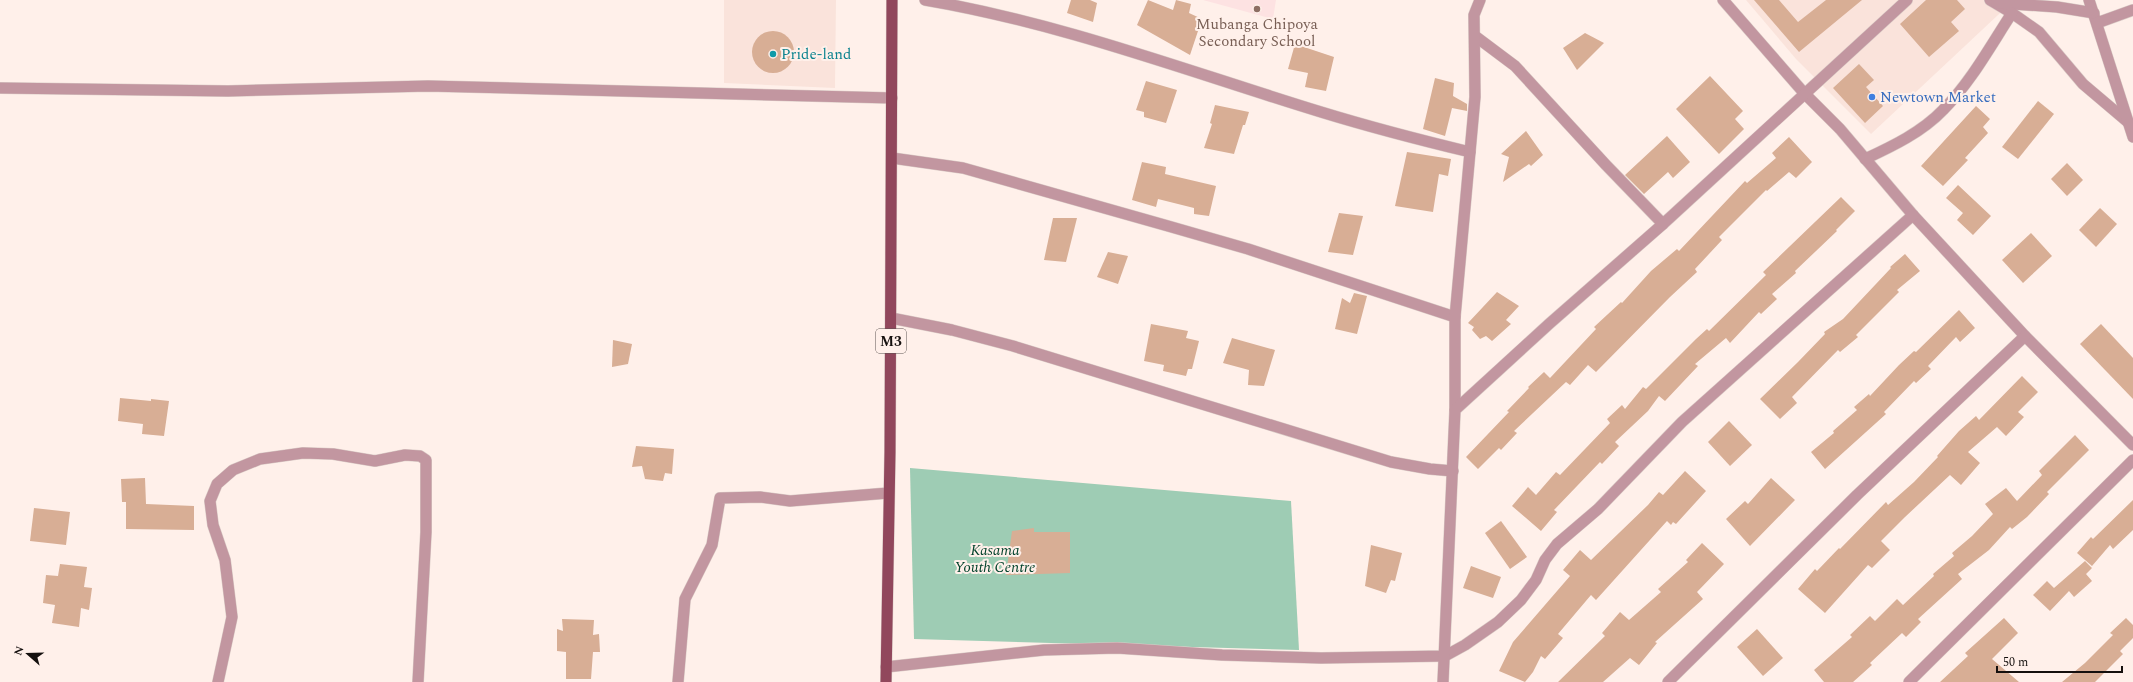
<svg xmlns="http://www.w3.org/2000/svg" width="2133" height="682" viewBox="0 0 2133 682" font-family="Spectral,serif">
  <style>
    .built { fill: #fae3db }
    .education { fill: #fde2e2 }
    .green { fill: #9eccb4 }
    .building { fill: #d8ae95 }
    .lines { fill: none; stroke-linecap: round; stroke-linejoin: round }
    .minor-casing { stroke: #daccc7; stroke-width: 12 }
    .primary-casing { stroke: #daccc7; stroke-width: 12 }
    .minor { stroke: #c296a0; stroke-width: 11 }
    .primary { stroke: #91475c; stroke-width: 11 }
    .education-dot { fill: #8d6e63; stroke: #fff0ea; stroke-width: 1.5 }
    .culture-dot { fill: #0f9aa8; stroke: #fff0ea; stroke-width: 1.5 }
    .shop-dot { fill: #3f7fe0; stroke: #fff0ea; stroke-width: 1.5 }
    .labels { text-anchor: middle; stroke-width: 4; stroke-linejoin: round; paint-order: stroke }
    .shield { fill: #fff0ea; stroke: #5b5350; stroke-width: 1 }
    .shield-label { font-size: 14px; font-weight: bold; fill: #15100e }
    .education-label { font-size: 15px; fill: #785e54; stroke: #fff0ea }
    .culture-label { font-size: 15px; fill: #0d838f; stroke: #fff0ea; text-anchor: start }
    .shop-label { font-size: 15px; fill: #366cbe; stroke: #fff0ea; text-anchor: start }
    .park-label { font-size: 15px; font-style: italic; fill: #01422b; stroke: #fff0ea }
  </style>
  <rect width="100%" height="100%" fill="#fff0ea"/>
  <g class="built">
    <path d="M724,0H836L835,88L724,83Z"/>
    <path d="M1746,0H2014L1871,134L1796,59Z"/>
  </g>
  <path class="education" d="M1203,0H1276L1273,19Z"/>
  <path class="green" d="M910,468L1291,501L1299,650L914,639Z"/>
  <g class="building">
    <path d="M1071,0H1090L1097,3L1093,22L1067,13Z"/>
    <path d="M1148,0L1173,10L1176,0L1191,4L1189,13L1202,19L1190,55L1137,25Z"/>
    <path d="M1754,0H1779L1798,22L1826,0H1862L1799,52Z"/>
    <path d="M1926,0H1957L1965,9L1951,22L1959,31L1929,57L1900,24Z"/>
    <circle cx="773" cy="52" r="21"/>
    <path d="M1585,33L1604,43L1577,70L1563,48Z"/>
    <path d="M1295,44L1334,57L1326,91L1305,87L1308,73L1288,69Z"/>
    <path d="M1859,64L1874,80L1866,87L1883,106L1865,123L1833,88Z"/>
    <path d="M1710,76L1743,111L1735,119L1744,129L1719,154L1676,109Z"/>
    <path d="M1435,78L1454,83L1453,96L1467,104V111L1452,108L1445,136L1423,129Z"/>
    <path d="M1146,81L1177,90L1166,123L1144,117V112L1136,110Z"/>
    <path d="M2038,101L2054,114L2018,159L2002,147Z"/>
    <path d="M1215,105L1249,112L1245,125H1243L1234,154L1204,148L1212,124L1210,123Z"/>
    <path d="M1976,106L1990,119L1983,127L1988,133L1965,158L1968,160L1943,186L1921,166Z"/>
    <path d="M1526,131L1543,155L1531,166L1529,164L1503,182L1509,157L1501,154Z"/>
    <path d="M1667,136L1690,162L1673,178L1668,172L1644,194L1625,175Z"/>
    <path d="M1789,137L1812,162L1796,178L1789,172L1767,191L1766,190L1719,237L1722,240L1695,269L1697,272L1670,297L1596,372L1588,365L1570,385L1566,382L1514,431L1517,433L1501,450L1499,448L1478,469L1466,457L1509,412L1507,411L1529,388L1528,387L1544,372L1550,378L1596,329L1594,327L1621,302L1622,303L1651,271L1677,249L1679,251L1745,181L1747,183L1776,158L1772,153Z"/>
    <path d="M1407,152L1451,159L1448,176L1439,174L1433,212L1395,206Z"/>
    <path d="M1142,162L1166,167L1165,174L1216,186L1209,216L1194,214V208L1158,199L1156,207L1132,200Z"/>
    <path d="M2067,163L2083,180L2067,196L2051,179Z"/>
    <path d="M1958,185L1991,216L1973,235L1957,220L1963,213L1946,198Z"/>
    <path d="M1841,197L1855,211L1836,230L1837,231L1795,271L1796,273L1772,294L1777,299L1761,314L1759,312L1730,343L1726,338L1695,364L1698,366L1665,401L1659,396L1648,411L1615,442L1619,446L1602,464L1600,462L1554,510L1557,512L1541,531L1512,506L1528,487L1536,495L1556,472L1560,475L1610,423L1607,419L1622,405L1625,409L1643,387L1646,389L1696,339L1707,329L1709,331L1766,275L1763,272Z"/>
    <path d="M2100,208L2117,224L2096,247L2079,230Z"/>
    <path d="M1339,213L1363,216L1353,255L1328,252Z"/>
    <path d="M1053,218H1077L1066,262L1044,260Z"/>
    <path d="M2031,233L2052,256L2023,283L2002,260Z"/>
    <path d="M1108,252L1128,256L1118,284L1097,277Z"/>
    <path d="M1905,254L1920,271L1897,290L1899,292L1856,335L1858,337L1840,352L1838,350L1792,397L1797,403L1780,419L1760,399L1798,362L1825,334L1824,332L1843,319L1891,268L1890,267Z"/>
    <path d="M1497,292L1519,306L1506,320L1511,324L1492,341L1486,336L1480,339L1472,330L1474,327L1468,323Z"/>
    <path d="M1354,293L1367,296L1357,334L1335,329L1342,298L1350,303Z"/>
    <path d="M1959,310L1975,328L1960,342L1956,337L1928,366L1931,369L1916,383L1914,381L1884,412L1886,414L1825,469L1811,452L1834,433L1833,431L1857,410L1854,407L1869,394L1870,396L1899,365L1914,351L1916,352Z"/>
    <path d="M1151,324L1188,331L1186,338L1199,341L1192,369H1188L1186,376L1163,371L1164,365L1144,361Z"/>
    <path d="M2101,324L2133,358V399L2080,344Z"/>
    <path d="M1232,338L1275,350L1264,386L1248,385L1249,370L1223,363Z"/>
    <path d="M613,340L632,344L628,364L612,367Z"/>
    <path d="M2022,376L2038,392L2018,412L2024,417L2006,436L1997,427L1968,452L1980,463L1961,485L1950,475L1905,517L1881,541L1890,550L1872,568L1868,565L1825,613L1798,589L1815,569L1817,571L1839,548L1840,549L1886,502L1888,505L1914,482L1938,457L1937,456L1959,431L1976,416L1979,420Z"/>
    <path d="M120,398L151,401V399L169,401L164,436L142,434L143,424L118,421Z"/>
    <path d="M1729,421L1752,445L1730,466L1708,442Z"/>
    <path d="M2075,435L2089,450L2047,492L2049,494L2027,517L2012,529L2010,527L1989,550L1958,574L1962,579L1918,619L1921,622L1906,637L1902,633L1870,663L1872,665L1853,682H1824L1814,670L1852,637L1850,635L1870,616L1875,621L1897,599L1903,605L1934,576L1933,574L1954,556L1952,553L1972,536L1993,514L1985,504L2006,488L2017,501L2042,475L2039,471Z"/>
    <path d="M636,446L674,449L672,474L665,473L663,481L645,479L642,466L632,467Z"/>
    <path d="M1685,471L1706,491L1676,524L1673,522L1671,525L1667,521L1596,600L1591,595L1558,634L1563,638L1545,659L1541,656L1533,672L1525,682L1499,671L1513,642L1570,576L1563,570L1580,550L1591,560L1648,505L1659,492L1663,495Z"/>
    <path d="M145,478L146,504L194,506V530L126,529V502H122L121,479Z"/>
    <path d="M1771,478L1795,500L1750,546L1726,519L1745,501L1748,504Z"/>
    <path d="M2133,500V530L2113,549L2110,545L2092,566L2077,553L2091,537L2093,539Z"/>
    <path d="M34,508L70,512L66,545L30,541Z"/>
    <path d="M1501,521L1527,557L1510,569L1485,533Z"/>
    <path d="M1034,528V532H1070V573L1006,575L1012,531Z"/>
    <path d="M1702,543L1724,564L1697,592L1703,599L1655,642L1657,643L1639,665L1630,658L1603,682H1558L1605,636L1602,633L1620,612L1629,620L1661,592L1658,589L1688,562L1686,560Z"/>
    <path d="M1371,545L1402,553L1395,581L1391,580L1386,593L1365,586Z"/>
    <path d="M2085,561L2092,568L2086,574L2092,581L2074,597L2069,591L2050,611L2033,595L2047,581L2054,588Z"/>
    <path d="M60,564L87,567L84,587L92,588L89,610L81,608L79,627L52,623L55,605L43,603L46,575L58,576Z"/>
    <path d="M1471,566L1501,577L1493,598L1463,588Z"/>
    <path d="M2004,618L2018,633L1992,659L2019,682H1940L1968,656L1965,653Z"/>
    <path d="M2126,618L2133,625V638L2120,651L2123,654L2095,682H2062L2085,663L2113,635L2110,633Z"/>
    <path d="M562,619L594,620L593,635L599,634L600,652H593L591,679H566V652L557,651V629L563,631Z"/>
    <path d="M1757,629L1783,658L1763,676L1737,647Z"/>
  </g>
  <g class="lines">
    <g class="minor-casing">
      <g id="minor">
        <path d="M925,0C1061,23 1190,72 1321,112C1370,127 1420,140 1470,152"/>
        <path d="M1723,0L1804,93L1840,129L1913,215L2025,336L2133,445"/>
        <path d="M1990,0L2012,13L2039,32L2083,84L2129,123"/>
        <path d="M2089,0L2133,137"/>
        <path d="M1997,3L2057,7L2094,13"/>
        <path d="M2097,23L2133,10"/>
        <path d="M1475,36L1515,66L1606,165L1663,224"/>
        <path d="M0,88L228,91L428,86L892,98"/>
        <path d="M892,158L963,168L1168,226L1248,249L1455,317"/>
        <path d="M1865,159C1893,146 1922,132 1943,110C1971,82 1991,45 2012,13"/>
        <path d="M891,318L952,330L1013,346L1391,462L1430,469L1453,471"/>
        <path d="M1455,410V317L1475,97L1474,15L1480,0"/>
        <path d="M886,667L1044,650L1117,648L1222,655L1321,658L1445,656L1465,645L1498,622L1521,600L1536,580L1545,560L1557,544L1598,509L1682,422L1913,215"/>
        <path d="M218,682L232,617L225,560L213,525L210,501L217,484L233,470L260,459L303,453L333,454L375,461L405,455L420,456L426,460V532L418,682"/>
        <path d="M678,682L685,599L712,545L720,498L760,497L790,501L888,493"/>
        <path d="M1443,682L1455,410L1549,324L1663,224L1907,0"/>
        <path d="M1668,682L1857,495L2025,336"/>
        <path d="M1909,682L2133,460"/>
      </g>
    </g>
    <g class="primary-casing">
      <path id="primary" d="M886,682L890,452L892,0"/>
    </g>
    <use href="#minor" class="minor"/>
    <use href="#primary" class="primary"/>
  </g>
  <circle class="education-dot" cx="1257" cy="9" r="4"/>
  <circle class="culture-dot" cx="773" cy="54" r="4"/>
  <circle class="shop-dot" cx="1872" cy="97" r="4"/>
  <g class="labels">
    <rect class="shield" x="876" y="329" width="30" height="24" rx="3"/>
    <g class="shield-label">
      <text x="891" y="346">M3</text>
    </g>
    <g class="education-label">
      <text x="1257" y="29">Mubanga Chipoya<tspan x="1257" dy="17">Secondary School</tspan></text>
    </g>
    <g class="culture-label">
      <text x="781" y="59">Pride-land</text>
    </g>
    <g class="shop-label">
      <text x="1880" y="102">Newtown Market</text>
    </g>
    <g class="park-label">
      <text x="995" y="555">Kasama<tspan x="995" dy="17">Youth Centre</tspan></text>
    </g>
  </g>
  <g transform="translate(28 654) rotate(290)" stroke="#fff0ea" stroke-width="3" paint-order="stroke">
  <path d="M0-3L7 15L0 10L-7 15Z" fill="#15100e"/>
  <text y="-6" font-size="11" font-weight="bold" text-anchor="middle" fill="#15100e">N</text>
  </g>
  <path d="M1997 666v6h125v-6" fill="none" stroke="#15100e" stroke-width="2"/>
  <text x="2003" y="666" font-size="12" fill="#15100e" stroke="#fff0ea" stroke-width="3" paint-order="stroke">50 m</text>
</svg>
